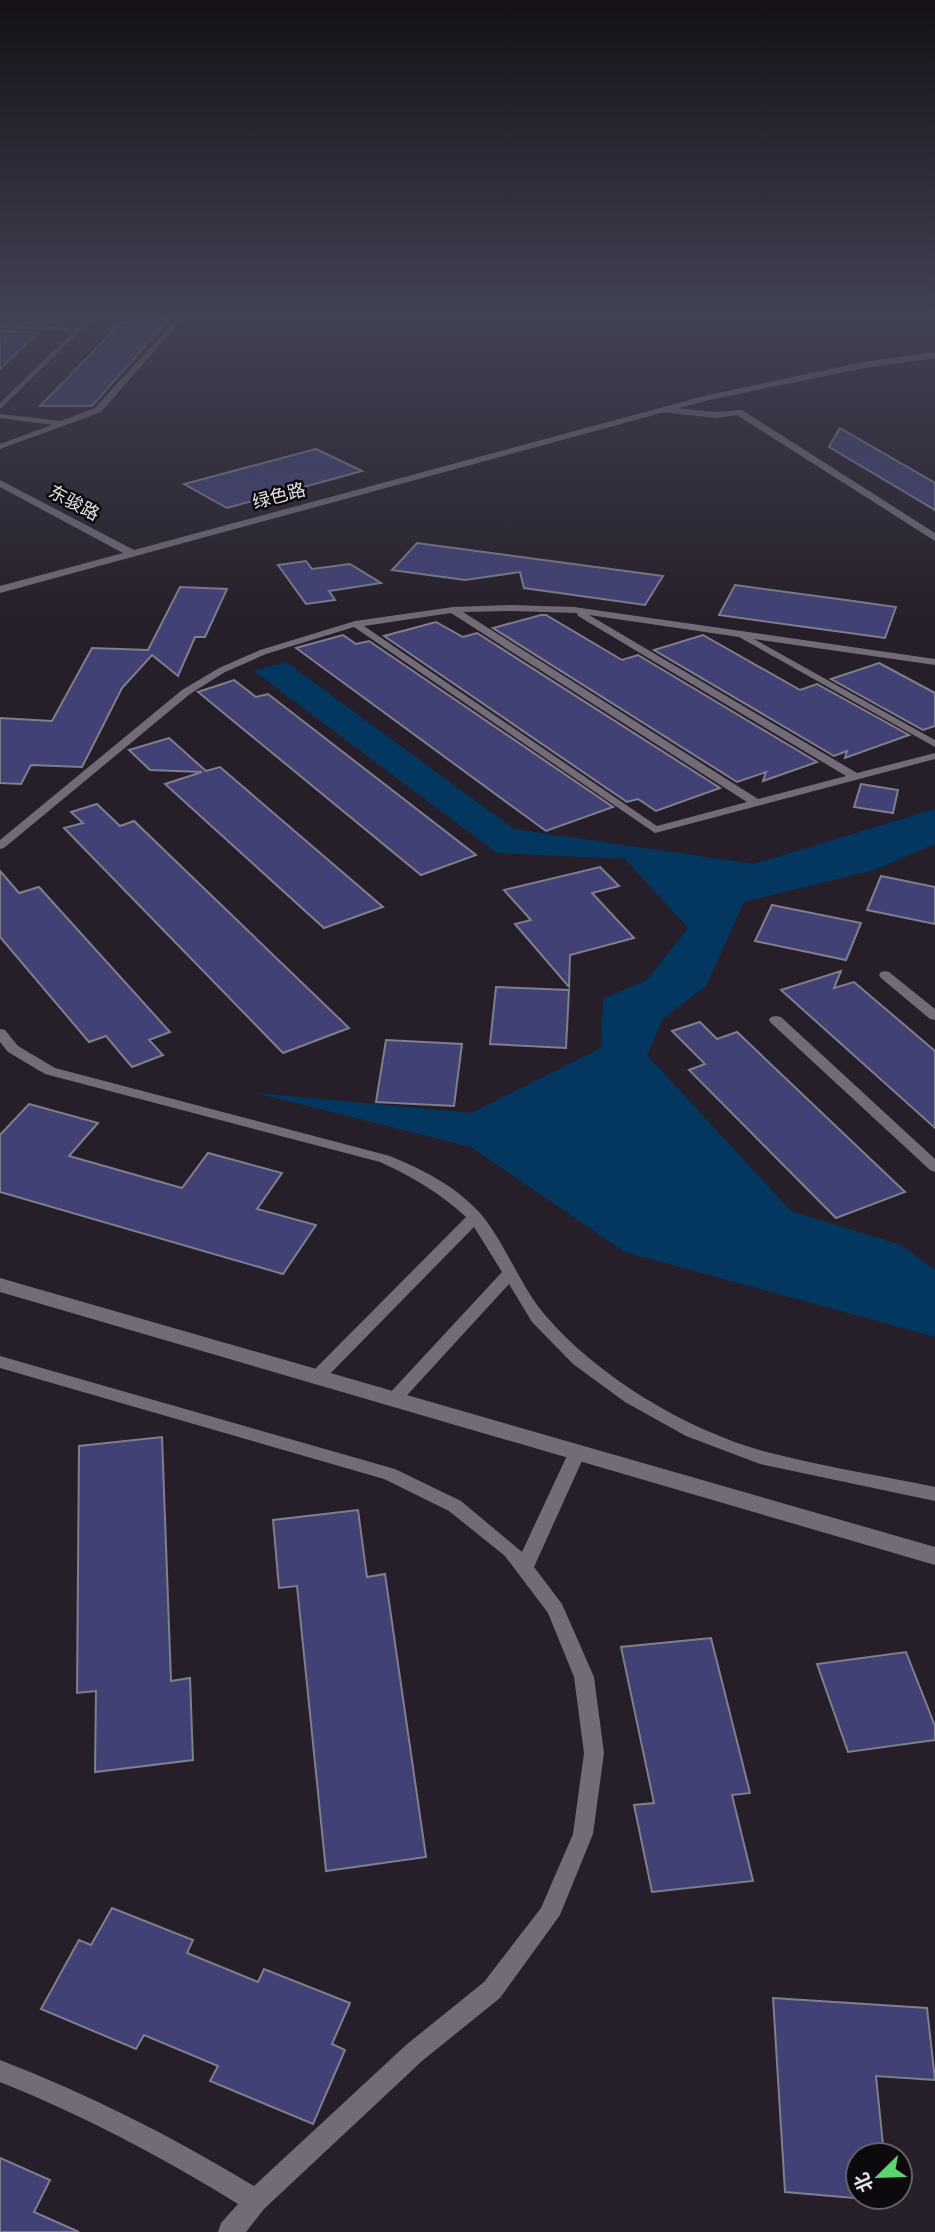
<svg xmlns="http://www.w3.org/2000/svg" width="935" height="2232" viewBox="0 0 935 2232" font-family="'Alegreya Sans','Noto Sans SC',sans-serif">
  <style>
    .water { fill: #033760 }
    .building { fill: #424176; stroke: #7e7f8d; stroke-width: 2 }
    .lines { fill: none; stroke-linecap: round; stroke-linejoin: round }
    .lane { fill: #736b77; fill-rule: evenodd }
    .street { fill: #736b77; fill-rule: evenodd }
    .secondary { fill: #736b77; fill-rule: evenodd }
    .labels { text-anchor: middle; stroke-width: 5; stroke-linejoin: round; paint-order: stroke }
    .far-street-label { font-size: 18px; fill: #e6e1e8; stroke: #0d0a0e }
  </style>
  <rect width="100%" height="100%" fill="#261f29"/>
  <path class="water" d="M286,662L514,829L754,864L935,809V844L874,870L744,902L706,986L663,1019L647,1055L791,1211L901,1245L935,1270V1337L625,1252L471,1147L256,1093L471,1113L601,1048L603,999L647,980L688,928L625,859L497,853L254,671Z"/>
  <g class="building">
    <path d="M16,315H58L49,323L8,322Z"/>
    <path d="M132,318L169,319L92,406H40L122,322L127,323Z"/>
    <path d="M0,331L39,332L0,369Z"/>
    <path d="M840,428L935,483V510L829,447Z"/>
    <path d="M316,449L362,471L227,508L184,484Z"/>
    <path d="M417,543L551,561L663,576L645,605L524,588L520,572L465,580L392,570Z"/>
    <path d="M306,561L312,569L350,564L381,583L329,591L335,600L306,604L278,565Z"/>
    <path d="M735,585L846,600L896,607L885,638L719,615Z"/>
    <path d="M180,587L227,589L205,637H195L178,676L152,655L122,688L82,767L31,765L21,784L0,783V718L52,721L92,648L148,650Z"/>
    <path d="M541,615H546L622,660L638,655L817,762L763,781L766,772L737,782L493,628Z"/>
    <path d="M436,622L463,637L477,633L720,788L656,811L638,799L627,802L384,636Z"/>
    <path d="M343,635L356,644L369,641L613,807L546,831L296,648Z"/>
    <path d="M703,635L800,690L817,684L909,735L845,758L847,751L834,756L654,650Z"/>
    <path d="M879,663L935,693V726L923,730L831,679Z"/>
    <path d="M234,680L256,697L268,694L476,855L421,875L198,692Z"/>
    <path d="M169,738L206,771L220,767L383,907L324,928L165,784L202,772L150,770L129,750Z"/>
    <path d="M861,784L898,790L893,813L854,807Z"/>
    <path d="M97,804L120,826L134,821L349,1028L283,1053L64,828L83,823L71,812Z"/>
    <path d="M600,867L619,886L592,893L634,938L570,955L569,987L515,924L531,920L504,890Z"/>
    <path d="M0,871L19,893L39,887L170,1032L149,1040L163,1055L132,1067L106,1036L89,1042L0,937Z"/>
    <path d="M881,876L935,887V924L867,910Z"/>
    <path d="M772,905L861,923L846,960L755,941Z"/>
    <path d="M841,971L834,988L854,982L935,1051V1128L781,990Z"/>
    <path d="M496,987L569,990L566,1048L490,1044Z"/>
    <path d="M700,1022L717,1039L737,1032L905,1192L836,1218L689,1070L705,1064L672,1031Z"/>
    <path d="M386,1040L462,1044L454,1106L376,1102Z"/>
    <path d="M29,1104L98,1123L69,1156L182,1188L208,1153L282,1173L257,1209L316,1225L283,1274L0,1192V1135Z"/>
    <path d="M162,1437L171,1681L190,1678L193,1760L95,1772L96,1691L77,1693L79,1446Z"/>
    <path d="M358,1510L367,1577L385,1574L426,1857L326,1871L297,1586L279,1588L273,1520Z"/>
    <path d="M711,1638L750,1793L732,1795L753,1881L652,1892L634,1805L654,1803L621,1647Z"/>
    <path d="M906,1652L935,1726V1740L848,1752L817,1664Z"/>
    <path d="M112,1908L193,1940L187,1953L258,1982L264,1969L350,2003L332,2044L345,2050L313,2124L210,2081L218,2066L144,2035L136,2049L41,2009L79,1940L91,1945Z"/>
    <path d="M773,1998L927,2008L935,2080L876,2076L884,2155H858V2197H889V2201L785,2192Z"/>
    <path d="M0,2158L50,2180L34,2212L79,2232H0Z"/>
  </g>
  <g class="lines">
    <g class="lane">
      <path d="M91,315H97L0,409V403L74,331L0,328V324L78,327Z"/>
      <path d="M180,315H186L101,412L0,449V444L52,425L0,418V414L61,421L95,408Z"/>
      <path d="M511,605L574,607L935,659V665L754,639L935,740V747L739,637L589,615L857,773L935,753V759L655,833L354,627L266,654L225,672L190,694L4,848L0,849V840L182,690L219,668L260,650L355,621L453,607ZM511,611L577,613L578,616L846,776L758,799L463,612ZM451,613L747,802L657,826L364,626Z"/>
      <path d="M885,971L889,972L935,1009V1020L930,1019L881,978L879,975L881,972Z"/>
      <path d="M776,1016L781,1017L935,1159V1172L930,1170L771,1023L769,1020L771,1017Z"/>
      <path d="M0,1029L5,1030L18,1046L55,1068L390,1156C423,1170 454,1185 479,1212C504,1240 520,1286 545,1315C598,1377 685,1429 763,1451C819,1466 878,1475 935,1487V1501L760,1464L686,1436L625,1402L573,1364L532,1322L509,1284L400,1403L394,1405L388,1403L386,1399L388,1395L502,1272L474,1227L323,1381L317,1383L311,1381L309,1377L311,1373L466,1217C440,1193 413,1177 380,1162L45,1074L8,1052L0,1042Z"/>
      <path d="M0,1356L395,1469L461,1501L522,1552L571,1447L577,1445L583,1447L586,1452L534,1567L562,1604L594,1677L604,1753L593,1834L560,1915L500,1998L422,2061L264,2209L246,2232H218L221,2223L238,2204C162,2157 83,2115 0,2082V2060C89,2094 173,2137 254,2186L406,2045L484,1982L541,1908L573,1834L584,1753L574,1677L548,1613L505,1556L449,1511L384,1479L0,1368Z"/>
    </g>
    <g class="street">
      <path d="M665,407L715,412L742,410L935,533V541L737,415L715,418L662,412L660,410Z"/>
      <path d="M0,1278L935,1547V1565L0,1292Z"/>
    </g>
    <path class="secondary" d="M935,352V358L864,368L709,400L0,593V586L123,553L0,487V480L134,550L708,395L864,362Z"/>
  </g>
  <linearGradient id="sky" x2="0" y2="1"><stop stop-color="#151117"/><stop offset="0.5" stop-color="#414254"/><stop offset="1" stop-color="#414254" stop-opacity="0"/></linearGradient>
  <rect width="935" height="627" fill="url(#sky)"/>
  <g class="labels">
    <g class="far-street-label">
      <text transform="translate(279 496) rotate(-15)" y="6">绿色路</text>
      <text transform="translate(74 503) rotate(28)" y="6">东骏路</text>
    </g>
  </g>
  <g transform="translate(879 2176) rotate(247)"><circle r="33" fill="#0d0a0e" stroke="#646065" stroke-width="2"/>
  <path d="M0-5L12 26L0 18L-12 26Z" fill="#5bd56e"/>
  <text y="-10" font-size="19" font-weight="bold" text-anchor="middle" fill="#e6e1e8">北</text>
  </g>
</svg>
